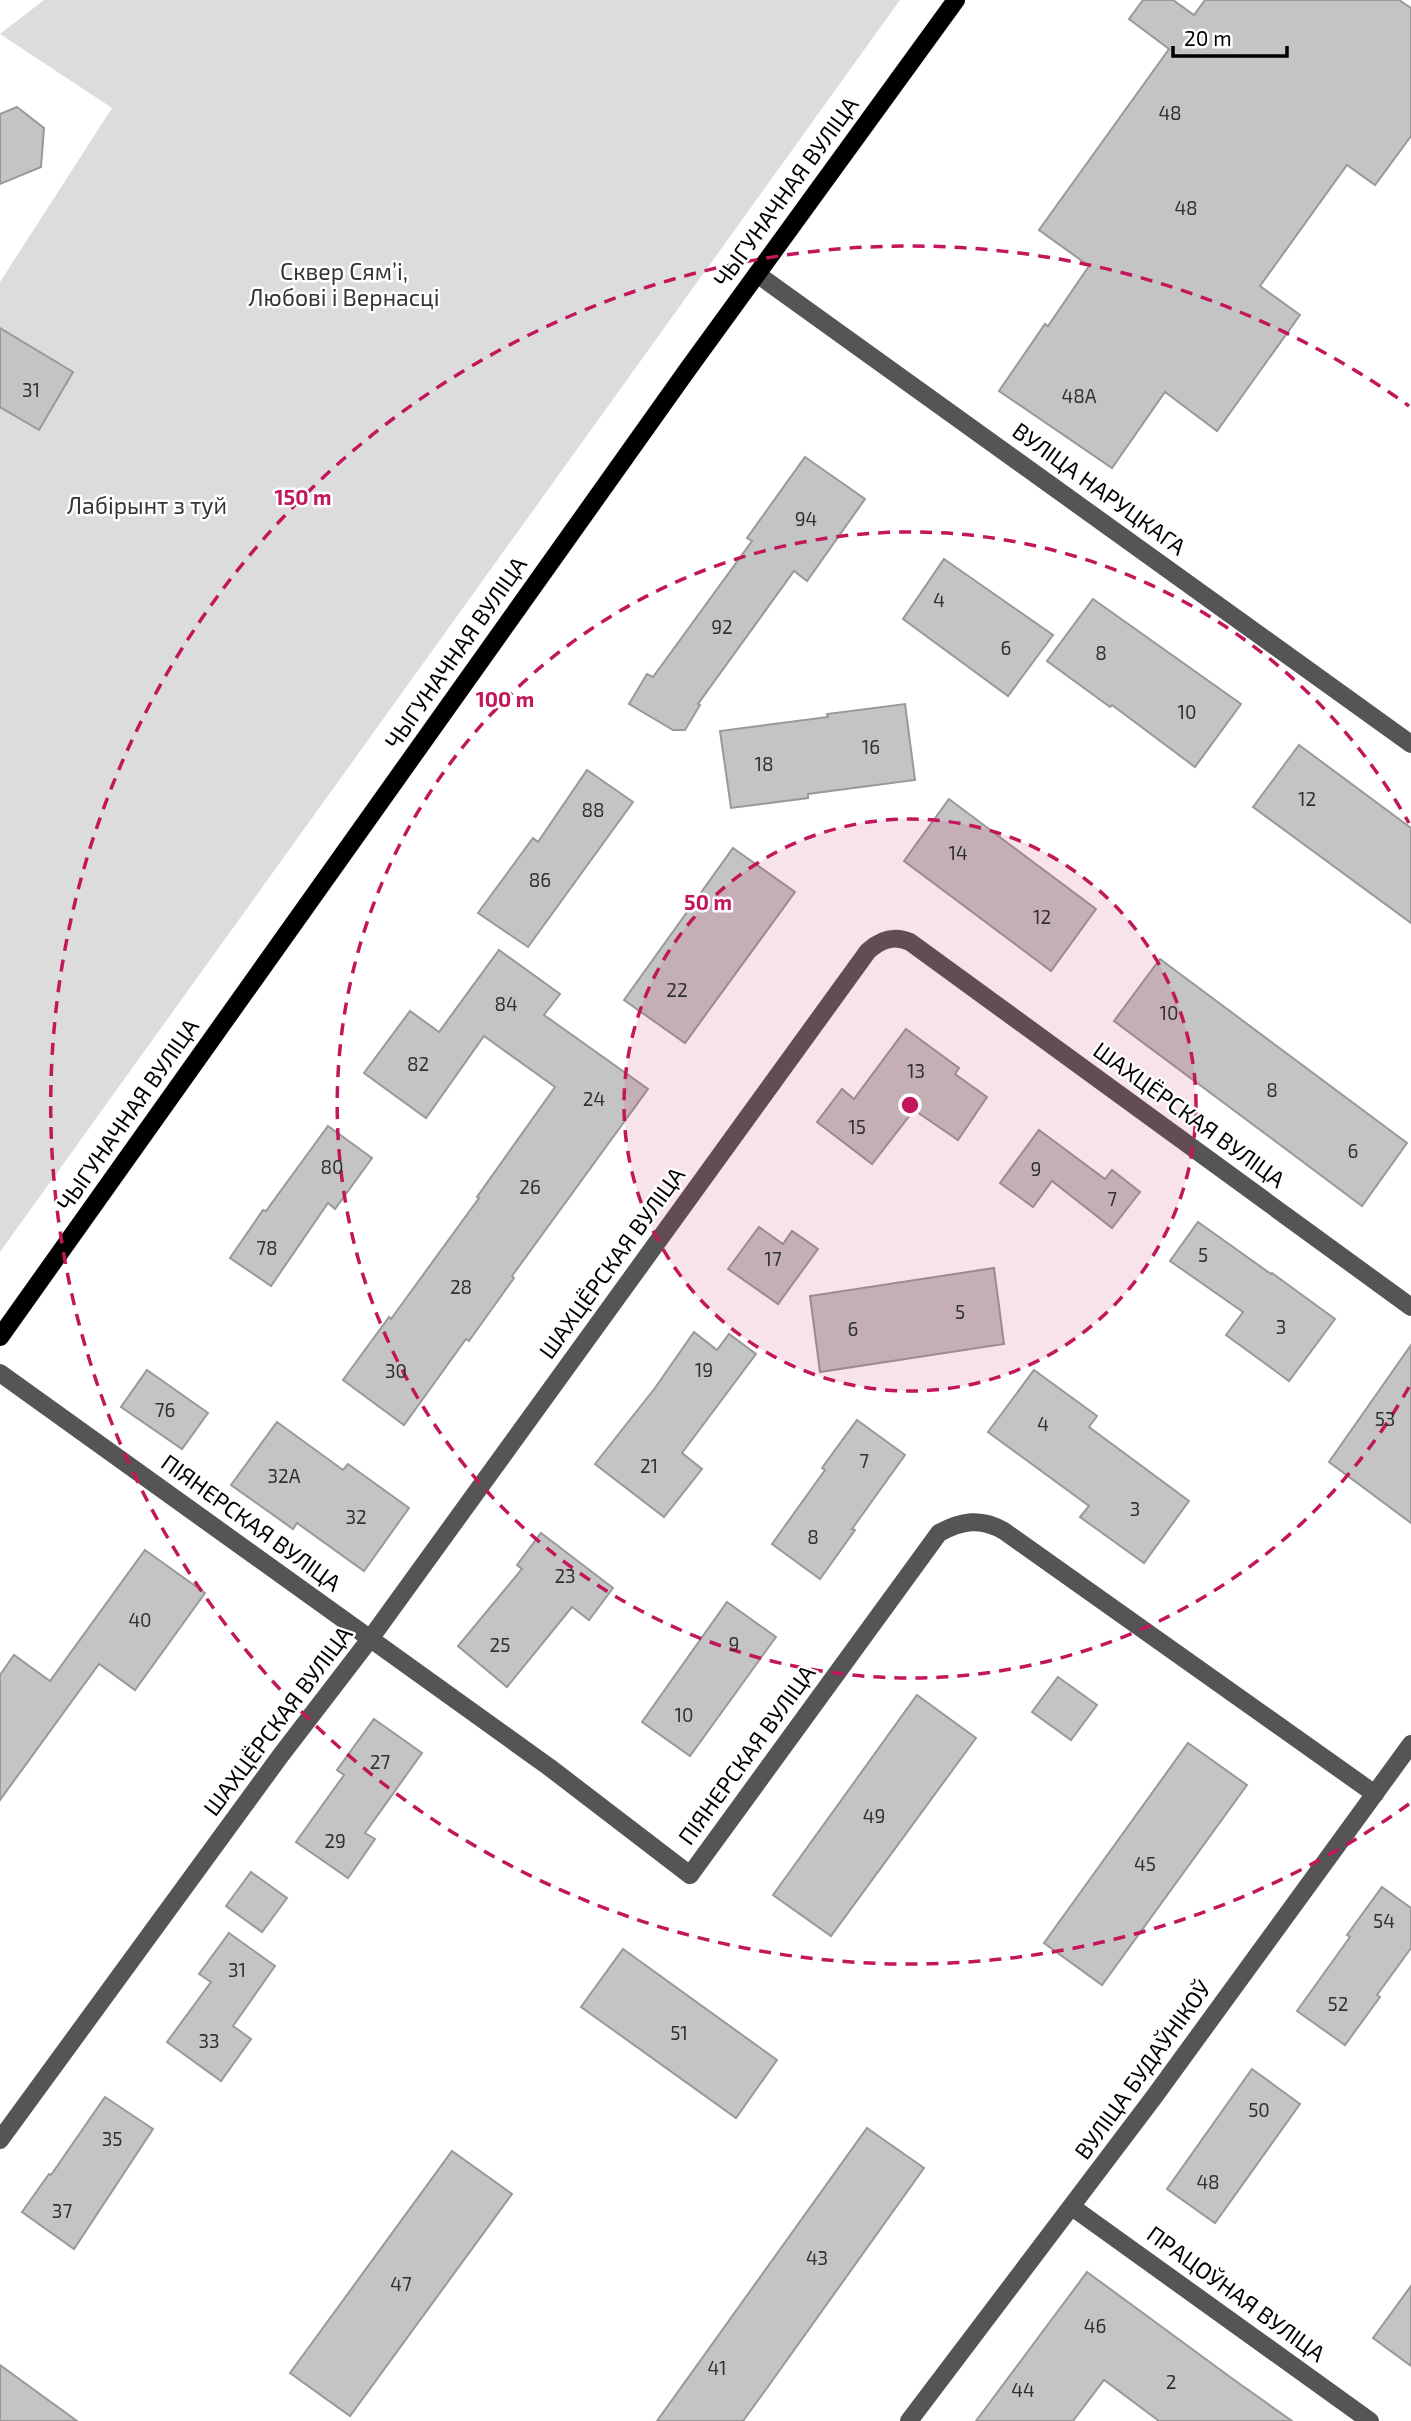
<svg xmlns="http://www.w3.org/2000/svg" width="1411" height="2421" viewBox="0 0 1411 2421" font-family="'Exo 2',sans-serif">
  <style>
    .green { fill: #dcdcdc }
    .building { fill: #c4c4c4; stroke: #999; stroke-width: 2 }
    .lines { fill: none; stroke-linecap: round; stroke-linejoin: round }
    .major-casing { stroke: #dbdbdb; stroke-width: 19 }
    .minor { stroke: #555; stroke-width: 18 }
    .major { stroke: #000; stroke-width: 18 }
    .ring { fill: none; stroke: #c2185b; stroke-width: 3.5; stroke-dasharray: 12 9 }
    .labels { text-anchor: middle; stroke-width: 5; stroke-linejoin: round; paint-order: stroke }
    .number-label { font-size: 19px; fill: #313131 }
    .street-label { font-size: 23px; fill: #000; stroke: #fff }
    .park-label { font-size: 23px; fill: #333; stroke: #fff }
    .centre { fill: #c2185b; stroke: #fff; stroke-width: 3.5 }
    .ring-label { font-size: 21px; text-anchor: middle; font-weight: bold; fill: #c2185b; stroke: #fff; stroke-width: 5; stroke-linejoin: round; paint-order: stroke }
  </style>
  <rect width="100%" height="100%" fill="#fff"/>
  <path class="green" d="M44,0H900L0,1252V407L39,430L73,372L0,328V282L112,108L0,34Z"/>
  <g class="building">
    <path d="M1143,0H1173L1194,15L1205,0H1399L1411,8V136L1375,185L1347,165L1260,286L1300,315L1217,431L1165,392L1112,468L999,391L1045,324L1048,326L1089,266L1039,230L1169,49L1129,19Z"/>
    <path d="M17,107L44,128L41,167L0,184V114Z"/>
    <path d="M0,328L73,372L39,430L0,407Z"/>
    <path d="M805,457L865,499L807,581L794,571L698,704L700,705L685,730H673L629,704L647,674L653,677L752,541L747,538Z"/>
    <path d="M944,559L1053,635L1008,696L903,619Z"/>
    <path d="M1093,599L1241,704L1195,767L1112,705L1110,707L1047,661Z"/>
    <path d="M905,704L915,780L808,794V798L731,808L720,731L828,717L827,714Z"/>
    <path d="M1299,745L1411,828V923L1253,807Z"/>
    <path d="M587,770L633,802L528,947L478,913L533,838L538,842Z"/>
    <path d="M949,799L1096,909L1051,971L904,861Z"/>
    <path d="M733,848L795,892L685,1043L624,1000Z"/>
    <path d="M499,950L560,994L544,1015L648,1089L512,1276L514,1278L469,1341L466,1339L404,1425L343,1380L389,1317L391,1319L479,1198L477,1197L555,1087L484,1036L426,1118L364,1073L410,1011L439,1032Z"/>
    <path d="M1160,959L1407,1143L1362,1206L1114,1021Z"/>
    <path d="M906,1029L959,1068L955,1074L987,1097L958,1140L914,1110L872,1164L817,1122L842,1089L854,1099Z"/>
    <path d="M328,1126L372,1158L335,1209L328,1203L271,1286L230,1258L263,1210L266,1211Z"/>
    <path d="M1039,1130L1105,1179L1112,1170L1140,1192L1112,1228L1052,1181L1033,1207L1000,1183Z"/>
    <path d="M1198,1222L1271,1274L1272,1273L1335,1319L1289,1381L1226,1335L1243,1312L1170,1261Z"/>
    <path d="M759,1227L783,1244L792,1231L818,1249L778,1304L728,1269Z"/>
    <path d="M994,1268L1004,1344L820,1372L810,1296Z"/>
    <path d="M694,1332L717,1350L729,1334L756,1354L682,1453L702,1469L664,1517L595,1464L655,1388Z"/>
    <path d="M1411,1345V1523L1329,1462Z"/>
    <path d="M147,1370L208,1413L182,1449L121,1407Z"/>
    <path d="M1034,1370L1097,1416L1089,1427L1189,1501L1144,1563L1080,1517L1089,1506L988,1432Z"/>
    <path d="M857,1420L905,1455L852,1529L855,1530L820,1579L772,1544L825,1470L822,1468Z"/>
    <path d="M277,1422L343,1470L348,1464L409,1508L364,1571L297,1523L293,1529L231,1485Z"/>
    <path d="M541,1533L613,1588L589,1620L572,1607L507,1687L458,1646L522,1569L517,1565Z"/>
    <path d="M145,1550L205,1593L135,1690L99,1664L0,1800V1675L14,1655L50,1681Z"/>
    <path d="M727,1602L776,1637L690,1756L642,1722Z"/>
    <path d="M1058,1677L1097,1705L1071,1740L1032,1712Z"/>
    <path d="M917,1695L976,1738L831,1936L773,1895Z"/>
    <path d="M374,1719L422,1753L365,1833L375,1839L348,1878L296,1842L344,1775L337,1770Z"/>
    <path d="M1188,1743L1247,1785L1102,1985L1044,1943Z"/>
    <path d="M251,1872L287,1898L262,1932L226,1906Z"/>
    <path d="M1382,1887L1411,1908V1948L1377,1995L1380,1997L1345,2045L1297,2011L1350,1937L1347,1935Z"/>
    <path d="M229,1933L275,1966L233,2026L251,2039L221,2081L167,2042L211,1982L199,1974Z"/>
    <path d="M623,1949L777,2060L736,2118L581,2007Z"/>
    <path d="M1252,2069L1300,2104L1215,2223L1167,2189Z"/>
    <path d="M105,2097L153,2129L74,2249L22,2212L49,2174L51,2175Z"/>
    <path d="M867,2128L924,2168L767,2388L743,2421H657Z"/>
    <path d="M452,2151L512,2194L350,2416L290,2373Z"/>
    <path d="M1087,2272L1237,2382L1292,2421H1159L1104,2380L1073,2421H976Z"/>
    <path d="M1411,2286V2366L1373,2338Z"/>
    <path d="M0,2365L77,2421H0Z"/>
  </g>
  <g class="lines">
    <g class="major-casing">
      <path id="major" d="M0,1337L688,369L956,0"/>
    </g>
    <g class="minor">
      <path d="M757,274L1411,744"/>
      <path d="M0,1373L549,1767L690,1875L939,1533C961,1521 981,1517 1004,1531L1375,1794"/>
      <path d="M0,2140L281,1755L370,1639L868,951C881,939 894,935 910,942L1411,1307"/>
      <path d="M1072,2207L1370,2421"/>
      <path d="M909,2421L1154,2097L1411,1744"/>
    </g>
    <use href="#major" class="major"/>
  </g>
  <circle cx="910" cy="1105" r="286" fill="#c2185b" fill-opacity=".12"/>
  <g class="ring">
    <circle cx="910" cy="1105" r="286"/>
    <path d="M1409 1387A573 573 0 1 1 1409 823"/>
    <path d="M1409 1804A859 859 0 1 1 1409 406"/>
  </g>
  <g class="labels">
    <g class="number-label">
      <text x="1170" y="120">48</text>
      <text x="1186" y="215">48</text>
      <text x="31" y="397">31</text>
      <text x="1079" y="403">48А</text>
      <text x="806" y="526">94</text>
      <text x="939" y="607">4</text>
      <text x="722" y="634">92</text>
      <text x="1006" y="655">6</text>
      <text x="1101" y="660">8</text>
      <text x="1187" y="719">10</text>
      <text x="871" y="754">16</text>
      <text x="764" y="771">18</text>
      <text x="1307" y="806">12</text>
      <text x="593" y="817">88</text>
      <text x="958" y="860">14</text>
      <text x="540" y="887">86</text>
      <text x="1042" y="924">12</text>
      <text x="677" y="997">22</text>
      <text x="506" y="1011">84</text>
      <text x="1169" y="1020">10</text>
      <text x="418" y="1071">82</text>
      <text x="916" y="1078">13</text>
      <text x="1272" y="1097">8</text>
      <text x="594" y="1106">24</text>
      <text x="857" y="1134">15</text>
      <text x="1353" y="1158">6</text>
      <text x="332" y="1174">80</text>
      <text x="1036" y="1176">9</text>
      <text x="530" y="1194">26</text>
      <text x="1112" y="1206">7</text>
      <text x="267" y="1255">78</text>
      <text x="1203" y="1262">5</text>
      <text x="773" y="1266">17</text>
      <text x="461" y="1294">28</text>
      <text x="960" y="1319">5</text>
      <text x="1281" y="1334">3</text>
      <text x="853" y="1336">6</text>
      <text x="704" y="1377">19</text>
      <text x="396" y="1378">30</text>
      <text x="165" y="1417">76</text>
      <text x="1385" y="1426">53</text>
      <text x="1043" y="1431">4</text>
      <text x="864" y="1468">7</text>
      <text x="649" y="1473">21</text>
      <text x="284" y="1483">32А</text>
      <text x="1135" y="1516">3</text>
      <text x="356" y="1524">32</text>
      <text x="813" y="1544">8</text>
      <text x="565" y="1583">23</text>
      <text x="140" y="1627">40</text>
      <text x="734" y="1651">9</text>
      <text x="500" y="1652">25</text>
      <text x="684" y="1722">10</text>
      <text x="380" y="1769">27</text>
      <text x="874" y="1823">49</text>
      <text x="335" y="1848">29</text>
      <text x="1145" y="1871">45</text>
      <text x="1384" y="1928">54</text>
      <text x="237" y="1977">31</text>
      <text x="1338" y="2011">52</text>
      <text x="679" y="2040">51</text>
      <text x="209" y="2048">33</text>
      <text x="1259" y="2117">50</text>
      <text x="112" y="2146">35</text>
      <text x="1208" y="2189">48</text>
      <text x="62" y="2218">37</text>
      <text x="817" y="2265">43</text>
      <text x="401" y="2291">47</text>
      <text x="1095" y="2333">46</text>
      <text x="717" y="2375">41</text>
      <text x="1171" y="2389">2</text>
      <text x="1023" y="2397">44</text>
    </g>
    <g class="street-label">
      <text transform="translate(786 192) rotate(-54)" y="8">ЧЫГУНАЧНАЯ ВУЛІЦА</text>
      <text transform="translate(1099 489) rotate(36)" y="8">ВУЛІЦА НАРУЦКАГА</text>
      <text transform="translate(456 653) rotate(-55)" y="8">ЧЫГУНАЧНАЯ ВУЛІЦА</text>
      <text transform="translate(128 1115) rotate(-55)" y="8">ЧЫГУНАЧНАЯ ВУЛІЦА</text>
      <text transform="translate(1189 1115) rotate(36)" y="8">ШАХЦЁРСКАЯ ВУЛІЦА</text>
      <text transform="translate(612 1263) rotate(-54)" y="8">ШАХЦЁРСКАЯ ВУЛІЦА</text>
      <text transform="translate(251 1523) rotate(36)" y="8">ПІЯНЕРСКАЯ ВУЛІЦА</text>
      <text transform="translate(278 1721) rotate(-53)" y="8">ШАХЦЁРСКАЯ ВУЛІЦА</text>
      <text transform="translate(747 1755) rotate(-54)" y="8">ПІЯНЕРСКАЯ ВУЛІЦА</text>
      <text transform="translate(1143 2070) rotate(-54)" y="8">ВУЛІЦА БУДАЎНІКОЎ</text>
      <text transform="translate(1236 2294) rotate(36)" y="8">ПРАЦОЎНАЯ ВУЛІЦА</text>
    </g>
    <g class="park-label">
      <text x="344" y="280">Сквер Сямʼі,<tspan x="344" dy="26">Любові і Вернасці</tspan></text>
      <text x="147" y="514">Лабірынт з туй</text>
    </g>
  </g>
  <circle cx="910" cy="1105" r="10" class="centre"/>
  <g class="ring-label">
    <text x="303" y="505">150 m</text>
    <text x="505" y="707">100 m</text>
    <text x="708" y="910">50 m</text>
  </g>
  <path d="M1173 46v10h114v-10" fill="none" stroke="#000000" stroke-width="3.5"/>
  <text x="1184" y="46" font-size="21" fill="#000000" stroke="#ffffff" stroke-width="5" paint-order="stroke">20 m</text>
</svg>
